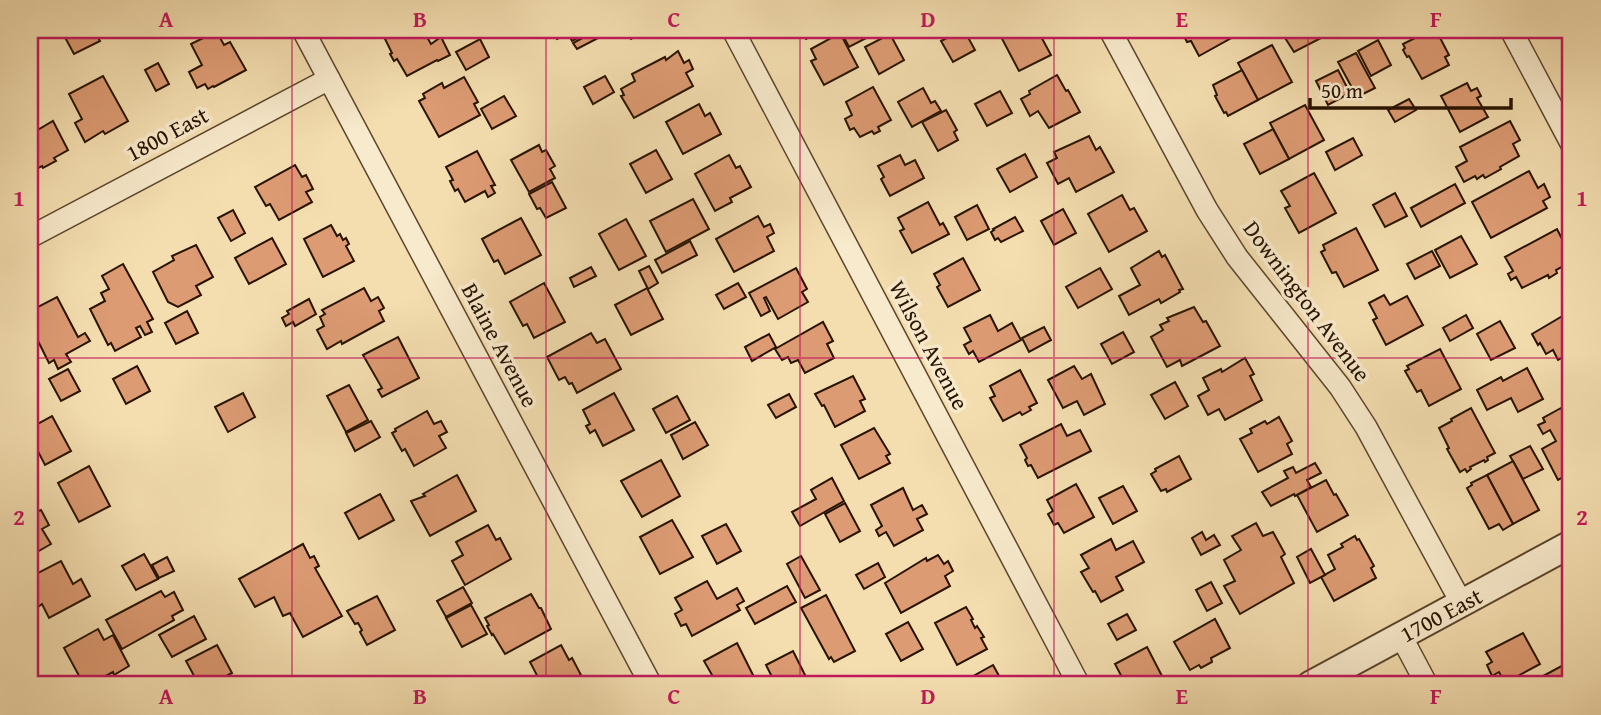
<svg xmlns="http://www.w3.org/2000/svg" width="1601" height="715" viewBox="0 0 1601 715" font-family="'Gentium Book Plus',serif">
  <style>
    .building { fill: #dd9b73; stroke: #281300; stroke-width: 2 }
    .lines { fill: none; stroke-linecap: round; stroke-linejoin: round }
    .minor-casing { stroke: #5b462c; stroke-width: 24 }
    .tertiary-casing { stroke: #5b462c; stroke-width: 30 }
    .minor { stroke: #f8eacc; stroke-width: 21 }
    .tertiary { stroke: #f8eacc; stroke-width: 26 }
    .grid { fill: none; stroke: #c2185b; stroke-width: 2; stroke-opacity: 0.55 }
    .labels { text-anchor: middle; stroke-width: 7; stroke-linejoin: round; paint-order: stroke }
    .street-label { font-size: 23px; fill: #281300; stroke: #f8eacc }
    .neatline { fill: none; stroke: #c2185b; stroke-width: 2.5 }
    .grid-label { font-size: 23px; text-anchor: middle; font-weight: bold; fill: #c2185b }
  </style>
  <rect width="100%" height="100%" fill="#f4deb0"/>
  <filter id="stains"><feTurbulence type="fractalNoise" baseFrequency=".00286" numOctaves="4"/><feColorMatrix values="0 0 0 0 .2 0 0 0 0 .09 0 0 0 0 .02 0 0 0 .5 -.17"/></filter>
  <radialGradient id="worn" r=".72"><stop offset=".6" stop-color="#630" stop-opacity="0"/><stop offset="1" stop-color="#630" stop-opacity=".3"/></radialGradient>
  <g class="building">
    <path d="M61,30H94L100,41L74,54Z"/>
    <path d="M402,30H423L431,44L441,37L450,55L438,61L437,60L407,76L397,59L394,61L390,54L392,53L385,39Z"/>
    <path d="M552,30H596L600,37L577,49L573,43L588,35L587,33L572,41L568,34L557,39Z"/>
    <path d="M626,30H647L631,39Z"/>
    <path d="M801,30H823L806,39Z"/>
    <path d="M840,30H872L874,34L849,47Z"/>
    <path d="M962,30H964L975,50L953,62L941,41Z"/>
    <path d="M1001,30H1032L1034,34L1038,31L1051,55L1019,71L998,31Z"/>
    <path d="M1181,30H1229L1233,37L1199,56L1191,41L1187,42Z"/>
    <path d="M1280,30H1317L1321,38L1294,52Z"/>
    <path d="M1431,30H1436L1449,55L1445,57L1449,65L1422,79L1409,56L1407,57L1403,50L1405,48L1403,44Z"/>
    <path d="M840,33L858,67L824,85L811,61L816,59L811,49Z"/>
    <path d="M218,34L224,45L230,42L246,70L214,87L213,86L208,89L205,84L197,88L189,72L202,65L191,44L209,35L211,38Z"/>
    <path d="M890,34L904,60L879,74L865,47Z"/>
    <path d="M480,39L489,57L466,70L456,52Z"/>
    <path d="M1378,40L1391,65L1371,76L1358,51Z"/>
    <path d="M1272,45L1292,82L1258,100L1238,63Z"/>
    <path d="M678,51L684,63L689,60L693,69L686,73L693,86L634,118L621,96L624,95L621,89L635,81L632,74L665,57L666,60Z"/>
    <path d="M1356,53L1375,88L1357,97L1338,62Z"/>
    <path d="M158,63L169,84L156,91L145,70Z"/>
    <path d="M1242,70L1258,100L1228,116L1226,112L1224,113L1215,96L1217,95L1213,85Z"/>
    <path d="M1338,70L1350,93L1328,105L1316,81Z"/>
    <path d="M1057,75L1066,91L1068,90L1080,112L1049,128L1038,111L1030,116L1021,99L1030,94L1029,91Z"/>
    <path d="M103,76L128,121L105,134L103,131L85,142L75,123L82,119L69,94Z"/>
    <path d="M605,76L614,92L593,104L584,87Z"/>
    <path d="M464,77L478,102L474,104L480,115L439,137L419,101L425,98L423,94L442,83L444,88Z"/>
    <path d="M1467,83L1471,91L1477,88L1481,96L1477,98L1488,117L1460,132L1441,96Z"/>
    <path d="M873,87L891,120L878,127L880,131L874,134L872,131L860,137L854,128L850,130L845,119L852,115L846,102Z"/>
    <path d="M923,88L931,103L935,101L941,111L912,127L898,102Z"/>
    <path d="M1000,91L1012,113L987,126L975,104Z"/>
    <path d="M504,96L516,116L492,129L481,109Z"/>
    <path d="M1409,99L1416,110L1395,122L1388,110Z"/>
    <path d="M699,104L705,116L710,113L721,134L683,154L666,122Z"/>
    <path d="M1305,105L1324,140L1289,159L1270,123Z"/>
    <path d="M946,110L957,130L954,132L958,140L938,151L922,122Z"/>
    <path d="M53,121L68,150L54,158L56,161L43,168L42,166L30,172V124L34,132Z"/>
    <path d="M1510,121L1520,140L1513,144L1519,156L1500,167L1501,169L1485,178L1483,175L1477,179L1475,176L1464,182L1456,167L1467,161L1460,147Z"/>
    <path d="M1273,129L1289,159L1260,174L1244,144Z"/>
    <path d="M1089,136L1096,150L1100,147L1114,172L1076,192L1069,178L1058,184L1047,163L1057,158L1054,152Z"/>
    <path d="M1353,138L1362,155L1335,170L1326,152Z"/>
    <path d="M539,145L542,152L546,150L555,166L550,169L555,178L529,192L511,160Z"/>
    <path d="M656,150L672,179L646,193L630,164Z"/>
    <path d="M477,151L495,185L491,186L495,193L488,197L485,191L465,202L458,189L455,191L450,181L453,180L446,167Z"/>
    <path d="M1025,154L1037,177L1010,192L997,169Z"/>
    <path d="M729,155L736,168L740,166L751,187L730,198L732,202L715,211L695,174Z"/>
    <path d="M900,155L905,165L915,160L924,178L890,196L881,179L884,177L878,166Z"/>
    <path d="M295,165L302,177L306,175L313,189L306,192L312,202L279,220L270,204L266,206L255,187Z"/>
    <path d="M1529,171L1538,188L1544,184L1550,197L1543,201L1547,208L1491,238L1472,202Z"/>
    <path d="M1314,173L1336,213L1299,233L1285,208L1290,206L1281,191Z"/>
    <path d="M552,182L566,208L546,218L540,208L537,209L529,194Z"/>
    <path d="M1455,184L1465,203L1421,227L1411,208Z"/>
    <path d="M1395,193L1407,216L1385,227L1373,205Z"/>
    <path d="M1122,195L1130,210L1134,208L1147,231L1109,252L1088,214Z"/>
    <path d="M693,199L709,229L666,252L650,221Z"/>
    <path d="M928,202L940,225L943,223L949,234L912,253L900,231L904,229L898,218Z"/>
    <path d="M977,205L989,229L967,240L955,217Z"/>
    <path d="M1063,209L1076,233L1054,245L1041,221Z"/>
    <path d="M233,210L245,233L231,241L218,218Z"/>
    <path d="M758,216L764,227L770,224L774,233L767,237L774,251L734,272L716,239Z"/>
    <path d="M1015,217L1023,231L1001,242L998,238L995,240L991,232L994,230L993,229Z"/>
    <path d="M521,218L541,255L505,274L498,260L494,262L482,239Z"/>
    <path d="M626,219L646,256L619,270L599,234Z"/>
    <path d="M331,225L337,236L340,234L343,240L346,238L349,244L346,246L354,261L323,277L304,239Z"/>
    <path d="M1356,228L1378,270L1344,287L1336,272L1332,273L1321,252L1325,250L1323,245Z"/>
    <path d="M1557,229L1563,241L1569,238L1571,242V248L1568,250L1571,256V262L1556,270L1557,273L1549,278L1548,275L1522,288L1516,277L1511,280L1508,274L1513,271L1505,257Z"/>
    <path d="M1461,236L1477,264L1450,278L1435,250Z"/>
    <path d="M272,238L286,264L249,284L235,258Z"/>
    <path d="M690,241L697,255L662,273L655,260Z"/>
    <path d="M196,245L213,277L196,286L201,295L178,307L168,302L153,272L174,260L172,256Z"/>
    <path d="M1159,251L1162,257L1165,255L1183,289L1179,290L1180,292L1161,303L1159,299L1129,315L1119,296L1140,285L1131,268Z"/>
    <path d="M1432,251L1440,266L1415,279L1407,264Z"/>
    <path d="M963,258L980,290L948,307L937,287L940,285L934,274Z"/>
    <path d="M123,264L153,319L147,322L152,332L145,335L140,326L136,328L141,337L115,351L111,343L108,345L90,309L105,301L101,293L109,289L102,276Z"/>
    <path d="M649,266L658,283L648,289L639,271Z"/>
    <path d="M591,267L596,276L574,287L570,278Z"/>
    <path d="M796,268L807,289L802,292L808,302L778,319L766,297L764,298L770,311L761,316L749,293Z"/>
    <path d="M1100,268L1112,289L1078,308L1066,287Z"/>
    <path d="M544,283L565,322L534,338L527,324L523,326L510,302Z"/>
    <path d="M738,283L746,297L724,309L716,295Z"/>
    <path d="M364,288L371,301L378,297L384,308L379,311L384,321L342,344L341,341L327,349L317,330L324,326L320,317L325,314L322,310Z"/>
    <path d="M647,288L663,319L631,335L615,305Z"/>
    <path d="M1384,295L1390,305L1407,296L1423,325L1386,345L1373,320L1377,318L1369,303Z"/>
    <path d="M57,297L78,337L85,333L90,341L66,354L71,362L58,369L54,360L49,363L30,325V311Z"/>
    <path d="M309,299L316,314L295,326L293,322L286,326L282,318L289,314L287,311Z"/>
    <path d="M1194,307L1203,322L1206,321L1220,346L1182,366L1180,360L1167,367L1151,337L1163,330L1160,325L1169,321L1167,318Z"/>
    <path d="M187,311L198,333L176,344L165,323Z"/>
    <path d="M1571,311V353L1558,360L1553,350L1546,354L1540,343L1538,345L1532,334Z"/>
    <path d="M990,315L998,331L1012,323L1021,340L979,362L973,351L969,354L964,345L971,341L964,328Z"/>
    <path d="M1466,315L1473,328L1450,341L1443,328Z"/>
    <path d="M1500,321L1515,348L1491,360L1477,334Z"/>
    <path d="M823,322L833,341L827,344L834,358L805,373L798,360L791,363L788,357L782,360L775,349Z"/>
    <path d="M1044,327L1051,340L1029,352L1022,338Z"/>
    <path d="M1123,332L1134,352L1112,364L1101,344Z"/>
    <path d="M591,333L597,343L605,339L621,369L577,393L572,383L569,384L565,377L559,380L547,357Z"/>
    <path d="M769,334L776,347L752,361L745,347Z"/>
    <path d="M398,337L419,378L382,397L378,390L382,388L363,355Z"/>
    <path d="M1440,349L1461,389L1429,406L1421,390L1417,392L1405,371L1409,369L1407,366Z"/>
    <path d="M1245,358L1254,374L1250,376L1262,400L1225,420L1219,409L1208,415L1198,396L1209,390L1203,378L1221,369L1222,372Z"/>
    <path d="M137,366L150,391L126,404L113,379Z"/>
    <path d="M1074,366L1082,379L1091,374L1105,404L1084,415L1077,401L1063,408L1048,380Z"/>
    <path d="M1527,368L1543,399L1518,412L1511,398L1487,410L1477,390L1501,377L1503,381Z"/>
    <path d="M68,369L80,391L61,401L49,379Z"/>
    <path d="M1020,370L1037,403L1029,407L1031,410L1022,415L1020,412L1003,421L990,398L995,396L990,386Z"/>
    <path d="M853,376L865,399L860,401L865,411L835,427L824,405L822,406L815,394Z"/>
    <path d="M1175,382L1188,406L1165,419L1151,395Z"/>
    <path d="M349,385L368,420L346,432L327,396Z"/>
    <path d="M243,393L255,417L228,432L215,407Z"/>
    <path d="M614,393L634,430L603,446L595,430L590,433L586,426L590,424L583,410Z"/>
    <path d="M789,394L796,407L776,418L768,405Z"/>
    <path d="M677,396L690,420L666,433L653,409Z"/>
    <path d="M1471,408L1495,453L1487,457L1488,460L1485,462L1484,460L1470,467L1471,469L1467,472L1465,469L1460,472L1447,449L1449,448L1439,428L1452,421L1451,419Z"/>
    <path d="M1561,408L1571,427V476L1569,474L1558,480L1542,449L1556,441L1550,430L1543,434L1538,425L1545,422L1543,418Z"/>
    <path d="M427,411L434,424L441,421L447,432L439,436L446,448L414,466L405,449L402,451L392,433L396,431L395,429Z"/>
    <path d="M52,416L71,451L45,465L30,436V428Z"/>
    <path d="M1279,417L1292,441L1287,444L1292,454L1258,472L1240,439L1252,433L1250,429L1265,421L1267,424Z"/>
    <path d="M371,421L380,437L355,451L346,433Z"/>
    <path d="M695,422L708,445L683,459L671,435Z"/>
    <path d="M1061,424L1067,436L1080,430L1091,451L1038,478L1031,465L1028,466L1025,460L1027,458L1020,445Z"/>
    <path d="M874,428L890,454L886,456L890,463L859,479L841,445Z"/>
    <path d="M1530,446L1543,469L1523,479L1510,456Z"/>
    <path d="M1179,456L1191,479L1167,492L1166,489L1161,491L1151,474L1156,471L1155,469Z"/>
    <path d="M661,460L680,496L642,517L621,481Z"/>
    <path d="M1513,461L1539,510L1513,524L1487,475Z"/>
    <path d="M1315,463L1321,473L1307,480L1311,487L1295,496L1294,494L1271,506L1262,492L1288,478L1284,471L1293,467L1296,473Z"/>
    <path d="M89,466L110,506L79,522L58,483Z"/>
    <path d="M457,475L476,511L430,536L411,501L425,496L423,494Z"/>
    <path d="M1487,475L1513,524L1503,530L1499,524L1489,529L1467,488L1472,485L1471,483Z"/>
    <path d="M832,478L844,501L800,526L792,512L816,499L811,490Z"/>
    <path d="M1326,480L1334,495L1336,494L1348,515L1317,532L1297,495Z"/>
    <path d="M1076,484L1094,517L1064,533L1058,523L1054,525L1048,514L1053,511L1047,500Z"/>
    <path d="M1123,486L1137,511L1113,524L1099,498Z"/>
    <path d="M903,488L913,510L922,505L927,514L917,519L923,530L894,546L886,532L879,536L876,530L882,526L871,505Z"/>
    <path d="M380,494L394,520L359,539L345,513Z"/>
    <path d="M845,503L860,531L840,542L825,514Z"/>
    <path d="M41,510L49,525L42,529L51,544L30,556V514Z"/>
    <path d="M672,520L693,557L660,574L640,537Z"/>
    <path d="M1256,523L1263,536L1273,532L1285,554L1281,557L1294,583L1240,614L1224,586L1235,581L1224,560L1241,550L1232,536Z"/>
    <path d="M726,524L741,551L717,564L702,536Z"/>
    <path d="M488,525L496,540L500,538L511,559L465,585L452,561L463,555L456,542Z"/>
    <path d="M1202,532L1206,540L1214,535L1220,545L1201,555L1192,538Z"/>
    <path d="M1355,536L1357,540L1359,539L1374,566L1371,568L1376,578L1334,601L1321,577L1335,569L1328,555L1343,547L1341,544Z"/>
    <path d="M1111,539L1116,550L1133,541L1144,562L1116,577L1123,590L1101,602L1095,591L1093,592L1081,572L1089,568L1081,555Z"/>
    <path d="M303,544L310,558L314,556L319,566L315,568L342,616L303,637L290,613L283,616L274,597L255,607L239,579Z"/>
    <path d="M1311,549L1325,575L1310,583L1297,557Z"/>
    <path d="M144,554L158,579L136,590L122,566Z"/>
    <path d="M938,555L944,564L948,561L953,571L945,576L950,586L901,613L885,583L926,558L927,561Z"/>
    <path d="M801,556L820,590L805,598L787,564Z"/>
    <path d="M167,557L174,571L159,578L152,565Z"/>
    <path d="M61,561L73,584L81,579L90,596L49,618L42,604L38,607L34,600L38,598L30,584V577Z"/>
    <path d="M878,563L885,577L864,589L856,575Z"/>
    <path d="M707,581L717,599L737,588L744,601L737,605L740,610L692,636L686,624L681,626L675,614L682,610L675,598Z"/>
    <path d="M1211,582L1222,603L1207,611L1196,590Z"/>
    <path d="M787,586L796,602L755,624L746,608Z"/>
    <path d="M463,587L472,603L446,617L437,601Z"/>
    <path d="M161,591L165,597L174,592L183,610L172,616L174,620L122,649L106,620Z"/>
    <path d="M531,594L539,608H541L551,629L505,654L493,634L492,635L487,626L489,625L485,618Z"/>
    <path d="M826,595L855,651L834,662L831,657L829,659L801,608Z"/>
    <path d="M377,596L395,630L367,645L360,632L362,630L358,623L355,624L347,611Z"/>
    <path d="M471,605L487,634L462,647L446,618Z"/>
    <path d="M966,607L973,619L971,620L975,628L977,626L984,637L981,638L987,649L957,665L935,623Z"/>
    <path d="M1127,614L1136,630L1117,640L1108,624Z"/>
    <path d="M194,616L206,639L172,657L159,635Z"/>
    <path d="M1215,619L1230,648L1211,658L1212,662L1201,668L1199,665L1190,670L1174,642Z"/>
    <path d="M908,622L923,649L901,661L886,634Z"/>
    <path d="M98,629L104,640L113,635L129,666L114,675L113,672L89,685H84L64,648Z"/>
    <path d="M1523,633L1540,664L1505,683L1499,672L1492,676L1487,665L1492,662L1486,652Z"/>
    <path d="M737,643L757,683L753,685L751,683L747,685H720L718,681L716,682L704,661Z"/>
    <path d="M217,645L232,673L209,685H199L186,661Z"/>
    <path d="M561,645L569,660L572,658L581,675L577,677L579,681L572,685H542L530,662Z"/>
    <path d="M1147,647L1164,680L1156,685H1126L1115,664Z"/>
    <path d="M793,651L806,677L790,685H776L766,665Z"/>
    <path d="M1571,661V677L1555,685H1532L1530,683Z"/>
    <path d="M993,665L1004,685H974L970,678Z"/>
    <path d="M805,679L809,685H793Z"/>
  </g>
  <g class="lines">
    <g class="minor-casing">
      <g id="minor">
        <path d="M303,30L651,685"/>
        <path d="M733,30L1079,685"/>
        <path d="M1110,30L1207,210L1237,257L1340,387L1366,427L1462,604"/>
        <path d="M1511,30L1571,143"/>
        <path d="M30,237L329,79"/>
        <path d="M1401,636L1427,685"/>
      </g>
    </g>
    <g class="tertiary-casing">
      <path id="tertiary" d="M1310,685L1571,544"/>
    </g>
    <use href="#minor" class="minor"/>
    <use href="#tertiary" class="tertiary"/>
  </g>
  <path class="grid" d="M292,30V685M546,30V685M800,30V685M1054,30V685M1308,30V685M30,358H1571"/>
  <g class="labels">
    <g class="street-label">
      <text transform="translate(167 134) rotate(-28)" y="8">1800 East</text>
      <text transform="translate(1307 301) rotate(53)" y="8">Downington Avenue</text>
      <text transform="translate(500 345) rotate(62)" y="8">Blaine Avenue</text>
      <text transform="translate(929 345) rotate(62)" y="8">Wilson Avenue</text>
      <text transform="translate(1441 615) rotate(-28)" y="8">1700 East</text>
    </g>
  </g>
  <rect width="1601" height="715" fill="none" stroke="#f4deb0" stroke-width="77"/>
  <path d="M1310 98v10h201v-10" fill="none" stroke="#281300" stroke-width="3.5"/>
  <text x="1321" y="98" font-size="21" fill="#281300" stroke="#f8eacc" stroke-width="5" paint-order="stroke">50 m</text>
  <rect x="38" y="38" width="1524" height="638" class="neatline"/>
  <g class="grid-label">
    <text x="166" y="27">A</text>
    <text x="420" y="27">B</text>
    <text x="674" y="27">C</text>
    <text x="928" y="27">D</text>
    <text x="1182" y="27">E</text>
    <text x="1436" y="27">F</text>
    <text x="19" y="206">1</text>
    <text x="1582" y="206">1</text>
    <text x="19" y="525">2</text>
    <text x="1582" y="525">2</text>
    <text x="166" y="704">A</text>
    <text x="420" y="704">B</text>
    <text x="674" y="704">C</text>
    <text x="928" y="704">D</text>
    <text x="1182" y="704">E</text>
    <text x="1436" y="704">F</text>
  </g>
  <rect width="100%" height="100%" filter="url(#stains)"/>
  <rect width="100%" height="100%" fill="url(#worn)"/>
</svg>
